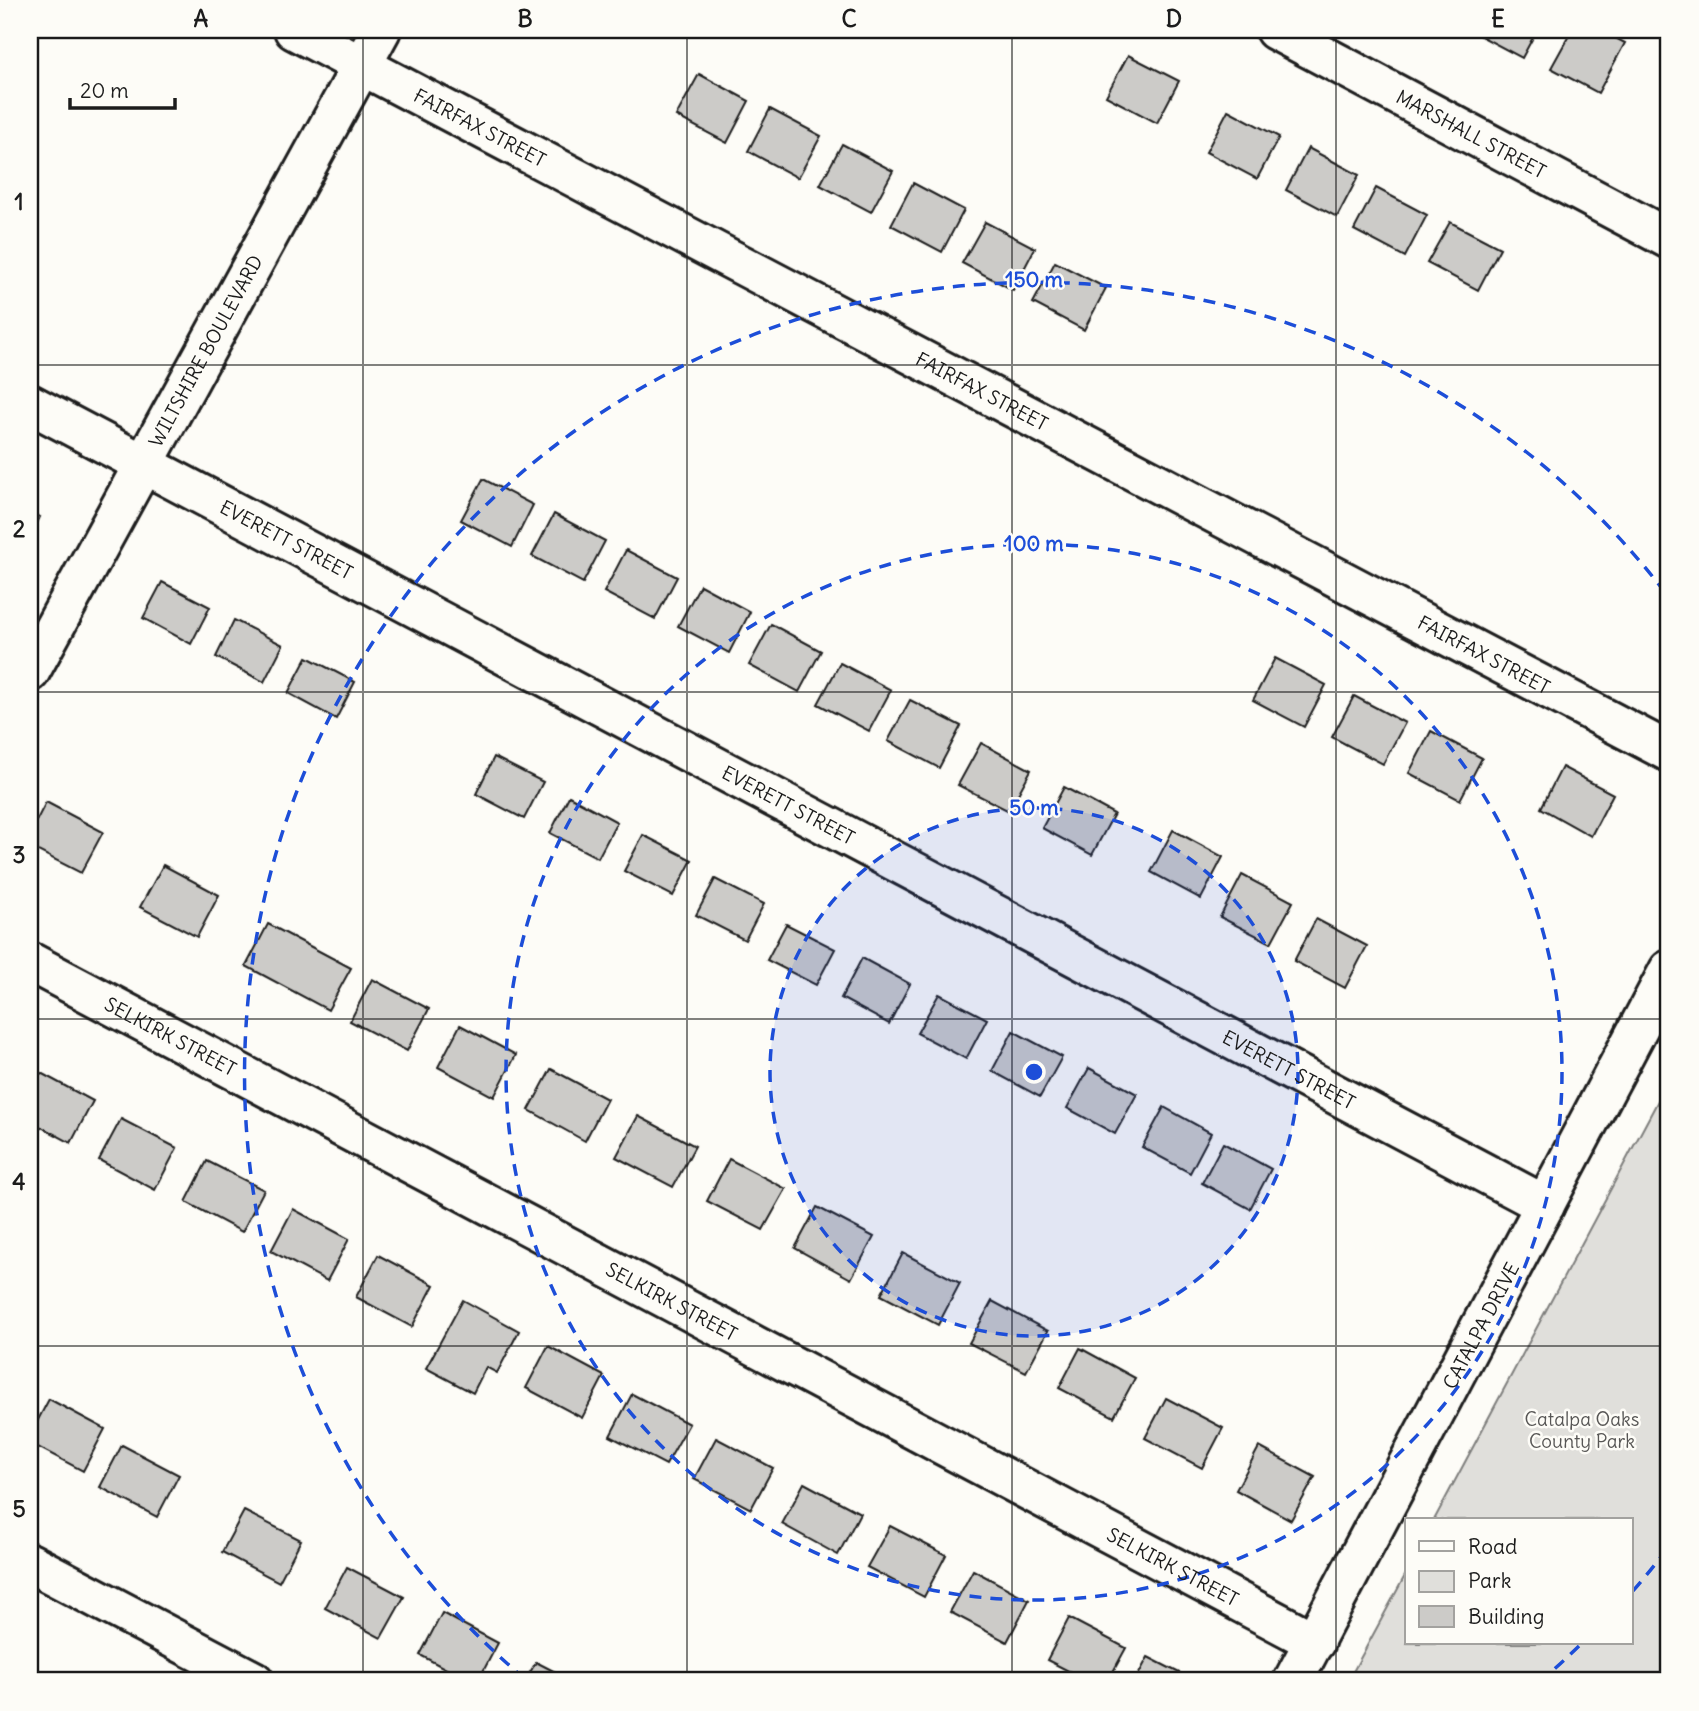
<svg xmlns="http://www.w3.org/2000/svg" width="1699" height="1711" viewBox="0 0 1699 1711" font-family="Delius,sans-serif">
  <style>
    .green { fill: #e0dfdb; stroke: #7e7e7c; stroke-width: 2 }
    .building { fill: #cccbc8; stroke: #1c1c1c; stroke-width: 2 }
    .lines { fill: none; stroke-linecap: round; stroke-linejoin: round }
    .minor-casing { stroke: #1c1c1c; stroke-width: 44 }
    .minor { stroke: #fdfcf7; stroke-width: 38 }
    .grid { fill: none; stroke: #1c1c1c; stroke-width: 2; stroke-opacity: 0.55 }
    .ring { fill: none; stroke: #1d4ed8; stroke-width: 3.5; stroke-dasharray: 12 9 }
    .labels { text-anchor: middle; stroke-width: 5; stroke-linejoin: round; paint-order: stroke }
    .street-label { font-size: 19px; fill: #1c1c1c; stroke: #fdfcf7 }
    .park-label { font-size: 19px; fill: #575655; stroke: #fdfcf7 }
    .centre { fill: #1d4ed8; stroke: #fdfcf7; stroke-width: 3.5 }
    .ring-label { font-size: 21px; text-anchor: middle; font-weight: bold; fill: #1d4ed8; stroke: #fdfcf7; stroke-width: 5; stroke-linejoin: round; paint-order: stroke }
    .neatline { fill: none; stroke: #1c1c1c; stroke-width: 2.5 }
    .grid-label { font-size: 23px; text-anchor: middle; font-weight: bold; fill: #1c1c1c }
  </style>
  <rect width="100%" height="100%" fill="#fdfcf7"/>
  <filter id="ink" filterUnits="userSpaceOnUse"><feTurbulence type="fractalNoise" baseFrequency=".0143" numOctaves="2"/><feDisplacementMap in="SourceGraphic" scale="14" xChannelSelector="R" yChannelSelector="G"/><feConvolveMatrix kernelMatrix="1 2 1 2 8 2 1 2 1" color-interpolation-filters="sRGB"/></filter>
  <g filter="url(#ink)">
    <path class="green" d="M1669,1080V1681H1348L1407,1572V1643H1631V1520H1434Z"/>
    <g class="building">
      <path d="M1476,30H1537L1522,58L1475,33Z"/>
      <path d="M1572,30H1600L1625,43L1598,93L1551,68Z"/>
      <path d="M1128,55L1179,81L1157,123L1106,96Z"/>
      <path d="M699,74L749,101L727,143L676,116Z"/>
      <path d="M770,109L821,136L798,178L748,151Z"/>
      <path d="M1228,110L1279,137L1257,179L1206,152Z"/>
      <path d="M842,144L893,171L871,212L820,185Z"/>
      <path d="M1308,148L1359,175L1337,217L1286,190Z"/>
      <path d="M913,183L964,210L942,252L891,225Z"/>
      <path d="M1376,188L1427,215L1405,257L1354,230Z"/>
      <path d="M985,222L1035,248L1013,290L962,263Z"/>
      <path d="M1450,222L1500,248L1478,290L1427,263Z"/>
      <path d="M1055,262L1106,288L1084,330L1033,303Z"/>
      <path d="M483,479L533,505L512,547L461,520Z"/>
      <path d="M30,512L40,517L30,537Z"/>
      <path d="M554,514L605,541L583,583L532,556Z"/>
      <path d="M626,550L677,577L655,619L604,592Z"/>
      <path d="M162,582L210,607L191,644L143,618Z"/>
      <path d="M700,585L750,612L729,653L678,626Z"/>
      <path d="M234,620L283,645L264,682L216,657Z"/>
      <path d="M771,624L821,651L799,692L749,665Z"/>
      <path d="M307,657L355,682L336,719L288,693Z"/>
      <path d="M1275,658L1326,685L1304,727L1253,700Z"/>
      <path d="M840,663L891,690L869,731L818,704Z"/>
      <path d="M1354,696L1405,723L1383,764L1332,737Z"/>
      <path d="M910,700L961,726L939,768L888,741Z"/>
      <path d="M1431,731L1482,758L1460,800L1409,773Z"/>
      <path d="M981,743L1031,770L1009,811L958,785Z"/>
      <path d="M494,757L543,782L524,819L476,794Z"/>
      <path d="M1562,767L1613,794L1591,836L1541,808Z"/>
      <path d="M1064,787L1114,814L1092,855L1042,828Z"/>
      <path d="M569,796L617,822L598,858L550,833Z"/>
      <path d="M46,802L103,832L81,873L30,847V833Z"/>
      <path d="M1173,830L1223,857L1201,899L1151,872Z"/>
      <path d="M643,835L692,860L673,896L624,871Z"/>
      <path d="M163,865L219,895L197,937L140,907Z"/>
      <path d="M1242,875L1293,902L1271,943L1220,917Z"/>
      <path d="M715,879L764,904L745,940L696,915Z"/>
      <path d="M1316,919L1367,946L1345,988L1294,961Z"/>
      <path d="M268,924L351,968L328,1010L246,966Z"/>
      <path d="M786,924L835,949L816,985L767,960Z"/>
      <path d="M862,958L910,984L889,1024L841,998Z"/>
      <path d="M372,979L429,1009L407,1051L350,1021Z"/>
      <path d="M939,994L987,1019L966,1059L917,1033Z"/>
      <path d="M460,1025L516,1055L494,1097L438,1067Z"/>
      <path d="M1013,1031L1062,1057L1040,1097L992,1071Z"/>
      <path d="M1089,1068L1137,1094L1115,1134L1067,1108Z"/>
      <path d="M551,1069L607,1099L585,1141L529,1110Z"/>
      <path d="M37,1071L93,1101L71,1143L30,1121V1084Z"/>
      <path d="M1164,1107L1211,1133L1190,1173L1142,1147Z"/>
      <path d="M638,1116L695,1146L673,1187L616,1157Z"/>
      <path d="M121,1119L177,1148L155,1190L99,1160Z"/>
      <path d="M1223,1143L1271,1169L1250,1209L1202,1183Z"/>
      <path d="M729,1159L786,1189L763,1230L707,1201Z"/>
      <path d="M207,1161L264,1190L242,1232L186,1202Z"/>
      <path d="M817,1207L874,1237L851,1279L795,1248Z"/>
      <path d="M293,1209L349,1239L327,1281L271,1251Z"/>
      <path d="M903,1253L960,1283L938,1325L881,1295Z"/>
      <path d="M378,1255L434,1285L412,1327L356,1297Z"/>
      <path d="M463,1300L519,1331L497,1373L486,1367L473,1393L426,1368Z"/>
      <path d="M992,1301L1048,1331L1026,1372L969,1343Z"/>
      <path d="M548,1346L604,1376L582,1418L526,1388Z"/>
      <path d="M1080,1348L1135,1378L1114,1417L1059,1388Z"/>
      <path d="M632,1394L689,1424L666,1465L610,1436Z"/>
      <path d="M1166,1398L1223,1428L1202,1468L1145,1438Z"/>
      <path d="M49,1399L105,1429L83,1471L30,1443V1435Z"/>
      <path d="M716,1438L773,1468L751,1509L694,1479Z"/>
      <path d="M122,1445L179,1475L157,1517L100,1487Z"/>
      <path d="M1259,1447L1315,1477L1291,1520L1236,1490Z"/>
      <path d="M804,1483L860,1513L838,1555L782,1524Z"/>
      <path d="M244,1511L301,1540L279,1582L222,1552Z"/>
      <path d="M890,1526L946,1555L924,1597L867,1567Z"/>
      <path d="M347,1567L404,1597L381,1638L325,1608Z"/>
      <path d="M973,1570L1029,1600L1007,1642L950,1612Z"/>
      <path d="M442,1613L498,1643L478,1681H469L420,1655Z"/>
      <path d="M1069,1618L1126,1648L1108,1681H1088L1047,1660Z"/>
      <path d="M1148,1657L1195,1681H1135Z"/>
      <path d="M536,1662L573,1681H525Z"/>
      <path d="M31,1667L58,1681H30Z"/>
    </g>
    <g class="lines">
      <g class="minor-casing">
        <g id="minor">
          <path id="s1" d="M294,30L1669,752"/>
          <path id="s2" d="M1275,30L1669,239"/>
          <path id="s3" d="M30,404L1545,1205"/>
          <path id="s4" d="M30,672L381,30"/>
          <path id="s5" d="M30,962L1315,1642"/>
          <path d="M30,1563L254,1681"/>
          <path id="s6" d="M1293,1681L1669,970"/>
        </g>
      </g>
      <use href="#minor" class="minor"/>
    </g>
  </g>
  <path class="grid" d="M363,30V1681M687,30V1681M1012,30V1681M1336,30V1681M30,365H1669M30,692H1669M30,1019H1669M30,1346H1669"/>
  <circle cx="1034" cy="1072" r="264" fill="#1d4ed8" fill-opacity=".12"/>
  <g class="ring">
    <circle cx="1034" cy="1072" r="264"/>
    <circle cx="1034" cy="1072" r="528"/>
    <path d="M1667 1549A792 792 0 0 1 1632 1592M1579 1646A792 792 0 0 1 1543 1679M525 1679A792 792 0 1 1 1667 595"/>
  </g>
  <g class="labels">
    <g class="street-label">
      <text dy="7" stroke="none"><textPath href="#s1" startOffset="210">FAIRFAX STREET</textPath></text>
      <text dy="7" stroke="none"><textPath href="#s2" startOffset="222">MARSHALL STREET</textPath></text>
      <text dy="7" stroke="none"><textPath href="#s4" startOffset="366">WILTSHIRE BOULEVARD</textPath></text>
      <text dy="7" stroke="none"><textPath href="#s1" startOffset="777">FAIRFAX STREET</textPath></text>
      <text dy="7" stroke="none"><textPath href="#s3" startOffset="290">EVERETT STREET</textPath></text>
      <text dy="7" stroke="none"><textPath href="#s1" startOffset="1344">FAIRFAX STREET</textPath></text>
      <text dy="7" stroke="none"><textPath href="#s3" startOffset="858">EVERETT STREET</textPath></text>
      <text dy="7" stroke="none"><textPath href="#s5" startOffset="159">SELKIRK STREET</textPath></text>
      <text dy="7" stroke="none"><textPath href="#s3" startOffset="1424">EVERETT STREET</textPath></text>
      <text dy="7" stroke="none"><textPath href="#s5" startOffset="726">SELKIRK STREET</textPath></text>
      <text dy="7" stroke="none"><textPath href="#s6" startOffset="402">CATALPA DRIVE</textPath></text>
      <text dy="7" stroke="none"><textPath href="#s5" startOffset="1293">SELKIRK STREET</textPath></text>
    </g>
    <g class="park-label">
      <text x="1582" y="1426">Catalpa Oaks<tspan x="1582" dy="22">County Park</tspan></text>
    </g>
  </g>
  <circle cx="1034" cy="1072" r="10" class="centre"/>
  <g class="ring-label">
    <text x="1034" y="287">150 m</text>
    <text x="1034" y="551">100 m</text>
    <text x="1034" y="815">50 m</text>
  </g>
  <rect width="1699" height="1711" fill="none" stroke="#fdfcf7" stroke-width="77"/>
  <rect x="1405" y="1518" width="228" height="126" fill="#fdfcf7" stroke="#a3a29f" stroke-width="2"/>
  <rect x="1419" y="1541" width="35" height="10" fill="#fdfcf7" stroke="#a3a29f" stroke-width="2"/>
  <text x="1468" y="1554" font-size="21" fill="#1c1c1c">Road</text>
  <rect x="1419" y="1571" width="35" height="21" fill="#e0dfdb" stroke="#a3a29f" stroke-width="2"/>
  <text x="1468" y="1588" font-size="21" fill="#1c1c1c">Park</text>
  <rect x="1419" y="1606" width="35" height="21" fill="#cccbc8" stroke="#a3a29f" stroke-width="2"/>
  <text x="1468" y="1624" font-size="21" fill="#1c1c1c">Building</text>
  <path d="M70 98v10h105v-10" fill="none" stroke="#1c1c1c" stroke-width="3.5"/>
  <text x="80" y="98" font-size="21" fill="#1c1c1c" stroke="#fdfcf7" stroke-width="5" paint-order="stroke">20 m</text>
  <rect x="38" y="38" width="1622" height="1634" class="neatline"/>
  <g class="grid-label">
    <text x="201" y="27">A</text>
    <text x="525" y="27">B</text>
    <text x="849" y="27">C</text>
    <text x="1174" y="27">D</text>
    <text x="1498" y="27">E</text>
    <text x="19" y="210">1</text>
    <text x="19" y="537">2</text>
    <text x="19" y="863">3</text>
    <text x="19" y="1190">4</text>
    <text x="19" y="1517">5</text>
  </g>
</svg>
